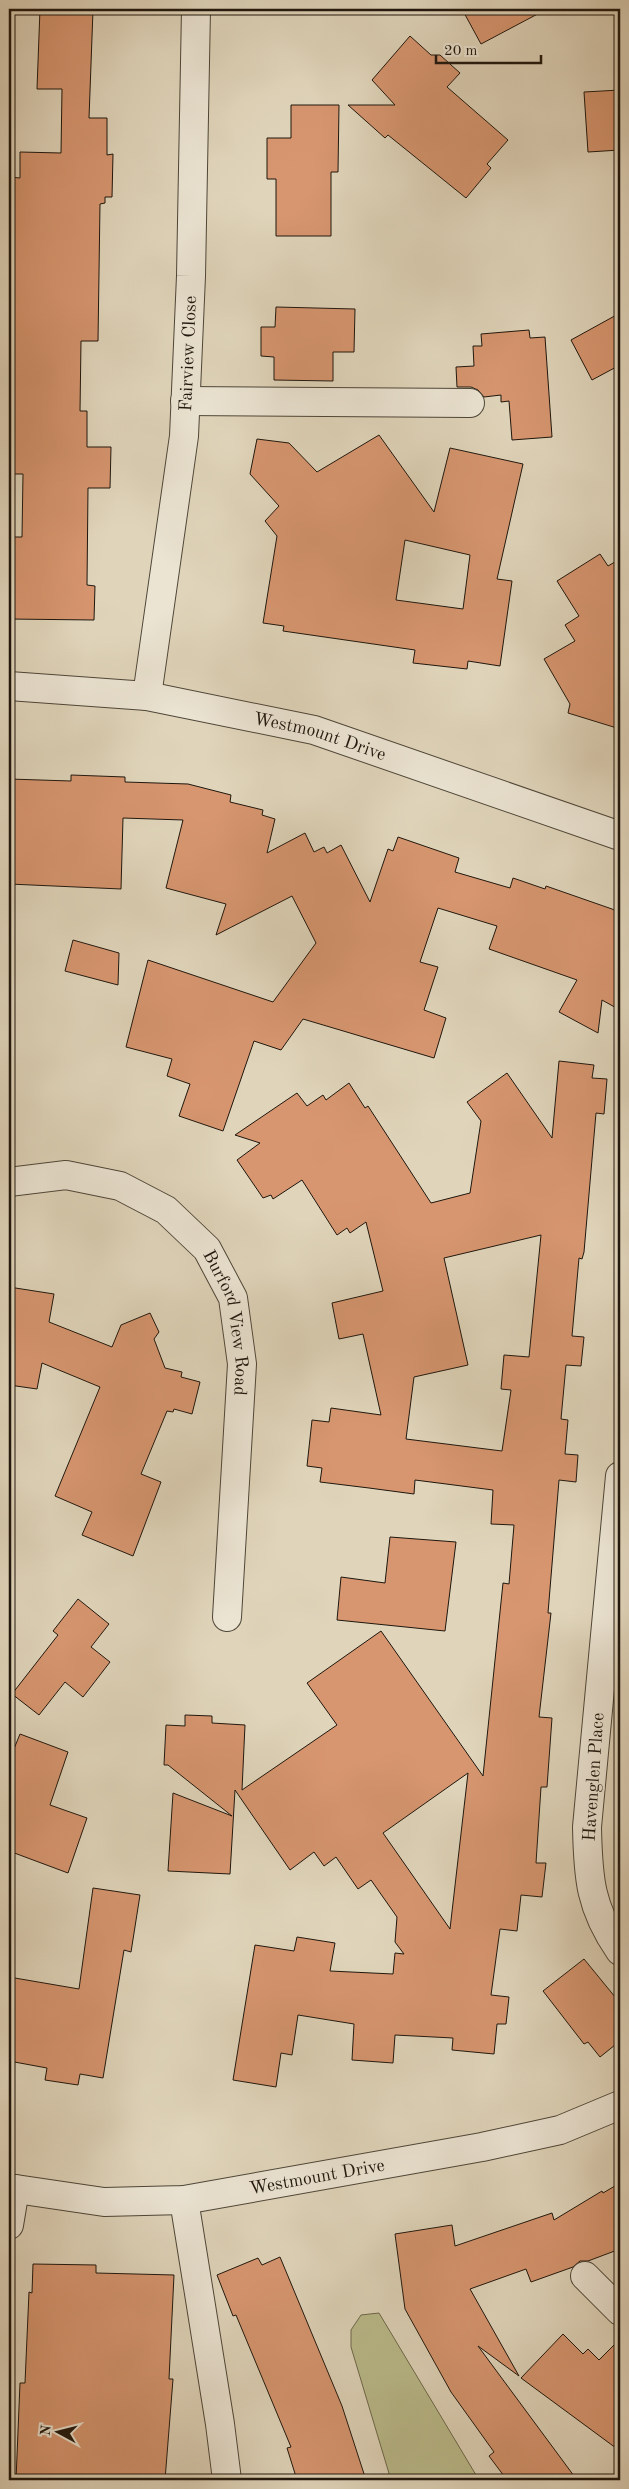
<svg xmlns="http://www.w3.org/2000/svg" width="629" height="2489" viewBox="0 0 629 2489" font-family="'Old Standard TT',serif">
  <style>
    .green { fill: #babb8b; stroke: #6c684c }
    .building { fill: #d79670; stroke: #1e160d; fill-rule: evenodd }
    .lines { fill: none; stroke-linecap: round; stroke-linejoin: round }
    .minor-casing { stroke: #4e4638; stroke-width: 30 }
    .minor { stroke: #ebe4d3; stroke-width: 28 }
    .labels { text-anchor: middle; stroke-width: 4; stroke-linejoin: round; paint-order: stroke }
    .street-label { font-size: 18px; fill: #1e160d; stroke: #ebe4d3 }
  </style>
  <rect width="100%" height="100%" fill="#e0d5bb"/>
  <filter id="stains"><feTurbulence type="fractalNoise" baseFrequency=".004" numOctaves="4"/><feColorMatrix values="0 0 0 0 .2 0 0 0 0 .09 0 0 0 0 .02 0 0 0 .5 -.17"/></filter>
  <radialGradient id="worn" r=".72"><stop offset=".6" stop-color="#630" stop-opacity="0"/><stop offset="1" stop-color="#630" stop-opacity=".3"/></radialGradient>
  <path class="green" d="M379,2313L479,2480H391L351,2347V2330L361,2315Z"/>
  <g class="building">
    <path d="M40,9L93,10L89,118H107V155L113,154L112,197H105V203L100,204L98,341H81L80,411H87V447H111L110,488H88L87,585L95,586L94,620L9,619V537H22L23,474H9L11,219H9V177L20,178V152L61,153L62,89H37Z"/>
    <path d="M462,9H547L481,44Z"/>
    <path d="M410,36L431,55H440L460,73L447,87L508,140L487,164L491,168L466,198L388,135L385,138L348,105H395L372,80Z"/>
    <path d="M620,90V150L588,152L584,92Z"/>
    <path d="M291,105H339L338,172H331V236H276V179H267V138H291Z"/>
    <path d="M276,307L355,309L354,352H333V381L274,380V357L261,356V327H275Z"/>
    <path d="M620,313V365L592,380L571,340Z"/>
    <path d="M529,330L530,338L545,337L552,437L512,440L509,401L501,402V395L484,397L478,390L471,387H457L456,367L474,366L473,346H482L481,334Z"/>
    <path d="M379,435L434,512L450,448L523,464L497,579L512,581L500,666L468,661L467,669L413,663L415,650L283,631L284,626L263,623L277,536L265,521L279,506L250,474L257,439L289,443L317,472ZM405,540L470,555L463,609L396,600Z"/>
    <path d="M600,554L608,566L620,559V729L568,713L570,704L544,659L575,641L565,625L579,616L557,581Z"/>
    <path d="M71,775L125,777V782L188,784L231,795L230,802L263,810L262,815L275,819L267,853L305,833L314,852L324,847L327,853L341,845L370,902L388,849L393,851L398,837L459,858L455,872L510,888L513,878L545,889L546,886L612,909L620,913V1010L602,1000L598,1033L559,1012L577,980L489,949L497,926L438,908L420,962L438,967L424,1010L446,1018L434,1058L303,1019L281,1050L254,1041L223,1131L179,1116L190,1084L167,1076L172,1059L126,1047L148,960L273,1002L316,943L292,896L216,935L226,904L166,888L183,820L123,818L121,889L9,884V779L71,781Z"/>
    <path d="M73,940L119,953L118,985L65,971Z"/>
    <path d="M559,1061L594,1065L592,1078L607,1079L604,1114L596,1113L584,1252L582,1259L579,1258L572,1336L584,1337L581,1366L566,1365L561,1419L568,1420L565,1454L578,1455L576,1482L559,1480L548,1613H551L539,1717L552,1718L547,1787H541L536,1863H546L542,1897L521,1895L517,1931L500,1929L491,1995L509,1997L506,2024H497L494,2054L452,2050L453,2038L395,2035L393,2063L352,2060L354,2024L298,2015L292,2055L281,2053L276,2087L233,2080L255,1945L294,1951L297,1937L335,1943L330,1971L393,1974L395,1953L404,1954L395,1942L397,1917L371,1880L358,1889L336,1857L324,1866L314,1852L290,1870L235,1790L230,1874L168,1871L173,1793L232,1816L168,1765H164L166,1725L185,1726V1715L212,1716V1723L245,1725L242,1790L337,1725L307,1683L381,1631L483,1776L503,1583L509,1584L514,1525L491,1524L493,1490L415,1480L414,1494L369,1488L320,1482L322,1468L307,1466L312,1420L329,1422L331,1408L381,1415L363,1334L339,1339L332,1303L383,1291L366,1222L350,1233L347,1228L337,1235L302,1180L273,1199L271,1195L263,1198L237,1160L260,1143L235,1135L297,1093L307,1106L323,1095L326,1100L349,1083L365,1108L368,1106L431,1203L470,1193L481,1121L467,1102L507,1073L552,1138ZM541,1235L529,1357L504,1355L501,1389L511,1390L502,1451L406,1439L414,1377L468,1365L444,1258ZM468,1773L450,1929L383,1833Z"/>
    <path d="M9,1287L54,1294L49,1322L112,1347L121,1325L150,1313L159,1332L154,1339L165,1368L182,1372L181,1377L200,1382L192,1414L174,1409L173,1412L167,1411L141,1474L161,1482L133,1556L82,1535L92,1512L55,1496L100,1387L42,1363L37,1389L9,1385Z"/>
    <path d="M390,1537L456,1542L445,1631L337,1620L341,1577L385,1583Z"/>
    <path d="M78,1599L109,1624L91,1647L110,1662L83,1697L65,1682L39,1715L12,1694L58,1635L53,1631Z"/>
    <path d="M20,1734L68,1752L50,1805L87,1818L68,1873L9,1851V1761Z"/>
    <path d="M93,1888L140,1895L131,1952L124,1950L103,2078L80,2074L78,2085L45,2080L47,2068L9,2061V1977L79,1989Z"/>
    <path d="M584,1959L620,2003V2041L600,2057L588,2042L584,2044L543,1991Z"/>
    <path d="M620,2183V2249L588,2261H580L573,2267L531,2282L526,2269L470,2289L519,2376L478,2346L577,2480H507L489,2456L494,2452L451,2392L405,2309L395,2234L452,2225L455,2246L552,2213L554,2220L602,2191L603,2193Z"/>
    <path d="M280,2257L342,2406L366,2480H297L287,2448L291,2447L236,2315L233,2316L217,2275L258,2258L262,2265Z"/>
    <path d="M33,2264L96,2265V2273L174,2275L169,2379H173L165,2480H16L20,2383H25L29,2292L32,2293Z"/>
    <path d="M563,2334L583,2354L588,2349L599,2360L620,2339V2451L521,2378Z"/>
  </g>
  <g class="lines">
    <g class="minor-casing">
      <g id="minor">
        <path d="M185,401L470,403"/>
        <path id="s1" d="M9,686L147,696L314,730L620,836"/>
        <path id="s2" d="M147,696L184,436L191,276L196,9"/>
        <path id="s3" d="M9,1182L66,1175L120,1186L166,1210L207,1249L233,1298L242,1364L227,1617"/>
        <path d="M620,1476L587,1827C588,1878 590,1908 620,1951"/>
        <path id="s4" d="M9,2188L104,2202L184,2200L482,2147L560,2130L620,2105"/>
        <path d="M184,2200L220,2424L227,2480"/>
        <path d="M9,2225L15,2189"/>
        <path d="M585,2276L620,2311"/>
      </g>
    </g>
    <use href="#minor" class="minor"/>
  </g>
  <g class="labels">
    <g class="street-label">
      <text dy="6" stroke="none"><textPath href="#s2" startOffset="345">Fairview Close</textPath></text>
      <text dy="6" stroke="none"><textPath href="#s1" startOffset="316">Westmount Drive</textPath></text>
      <text dy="6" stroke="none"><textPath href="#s3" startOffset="299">Burford View Road</textPath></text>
      <text transform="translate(593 1777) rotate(-86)" y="6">Havenglen Place</text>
      <text dy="6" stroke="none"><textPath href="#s4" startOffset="311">Westmount Drive</textPath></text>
    </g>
  </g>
  <rect width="629" height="2489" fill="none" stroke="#e0d5bb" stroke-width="30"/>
  <rect x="10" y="10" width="609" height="2469" fill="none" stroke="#1e160d" stroke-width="2.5"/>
  <rect x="15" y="15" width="599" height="2459" fill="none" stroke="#1e160d"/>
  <g transform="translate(58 2432) rotate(277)" stroke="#ebe4d3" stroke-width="4" paint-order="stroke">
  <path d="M0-4L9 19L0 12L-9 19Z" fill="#1e160d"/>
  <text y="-8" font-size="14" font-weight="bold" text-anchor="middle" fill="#1e160d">N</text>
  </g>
  <path d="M436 55v8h105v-8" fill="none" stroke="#1e160d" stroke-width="2.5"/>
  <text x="444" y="55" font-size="15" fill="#1e160d" stroke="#ebe4d3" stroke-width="4" paint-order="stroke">20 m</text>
  <rect width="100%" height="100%" filter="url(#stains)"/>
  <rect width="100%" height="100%" fill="url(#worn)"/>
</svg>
